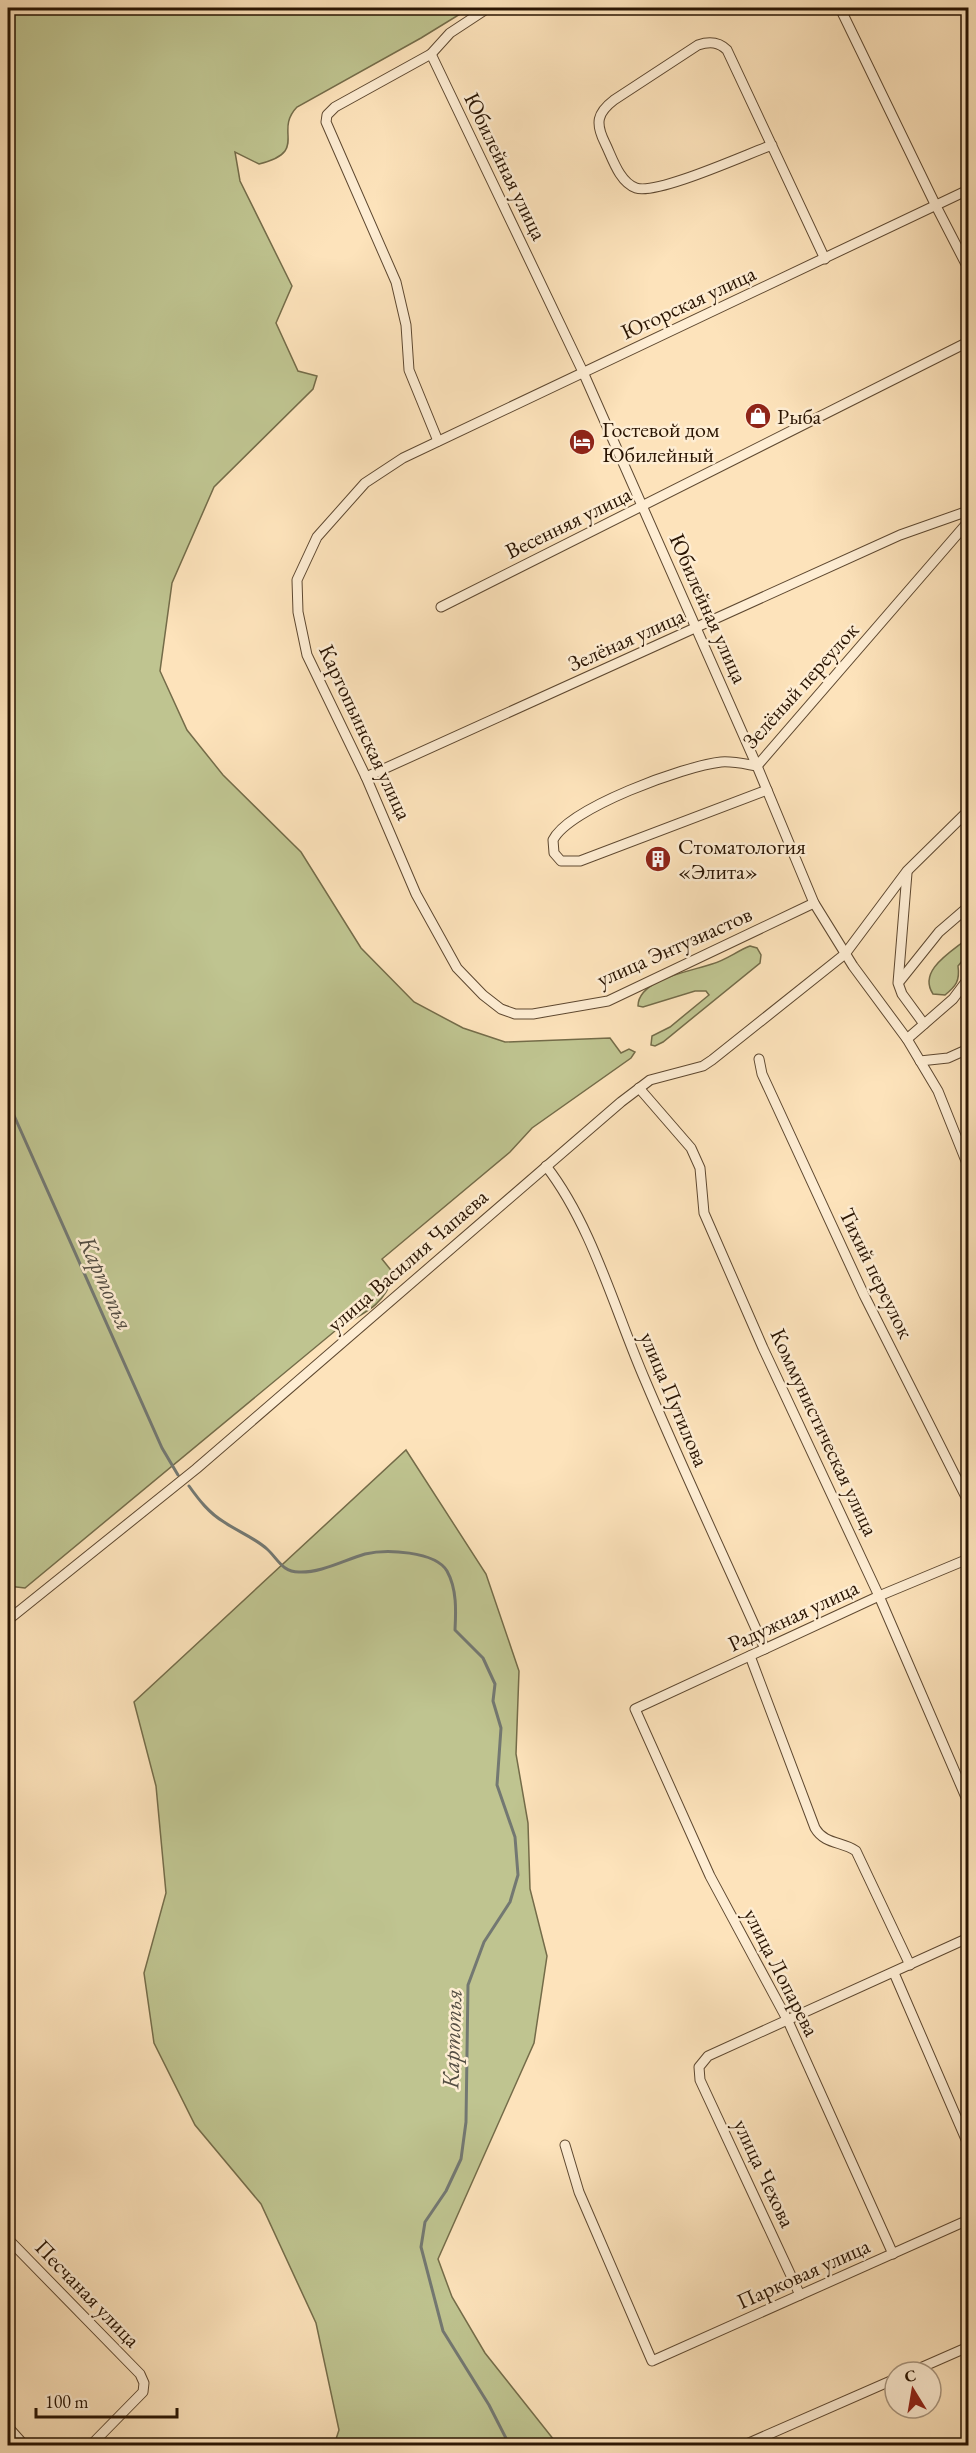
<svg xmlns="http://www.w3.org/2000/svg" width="976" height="2453" viewBox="0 0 976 2453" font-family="'EB Garamond',serif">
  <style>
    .green { fill: #bfc490; stroke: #746c49; stroke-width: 1.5 }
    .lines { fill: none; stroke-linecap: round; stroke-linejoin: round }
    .stream { stroke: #737872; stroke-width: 3 }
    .minor-casing { stroke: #5e4830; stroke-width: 11 }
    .minor { stroke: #feedd3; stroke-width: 9 }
    .labels { text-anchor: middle; stroke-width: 5; stroke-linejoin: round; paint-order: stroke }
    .street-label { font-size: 22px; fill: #291402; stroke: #feedd3 }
    .poi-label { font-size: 22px; fill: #291402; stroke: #feedd3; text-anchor: start }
    .water-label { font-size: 24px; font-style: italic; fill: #544e43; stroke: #feedd3 }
  </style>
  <rect width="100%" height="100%" fill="#fde3bb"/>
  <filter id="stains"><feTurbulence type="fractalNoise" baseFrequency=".00333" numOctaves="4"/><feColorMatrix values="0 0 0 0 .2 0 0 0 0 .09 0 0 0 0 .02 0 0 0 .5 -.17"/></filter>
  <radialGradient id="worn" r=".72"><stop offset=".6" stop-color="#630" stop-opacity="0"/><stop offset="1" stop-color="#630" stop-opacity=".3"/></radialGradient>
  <g class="green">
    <path d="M8,8H470L421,38L297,107C273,132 310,151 259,164L235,152L240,181L292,286L276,323L298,371L317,376L313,389L214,487L172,583L160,671L187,730L223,775L301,852L361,948L414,1002L463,1028L505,1042L610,1038L621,1053L629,1049L635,1052L631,1058L532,1128L510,1152L382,1259L394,1274C385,1304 367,1312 341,1326L25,1588L8,1586Z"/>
    <path d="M968,938V954L958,966C960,981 956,986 945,995L933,994C917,970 953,951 968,938Z"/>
    <path d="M750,946L757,948L761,955L760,963L663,1042L655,1046L651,1045L652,1036L670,1027L709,995L706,991H695L643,1007L638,1006C638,979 692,971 712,964C726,960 737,951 750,946Z"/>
    <path d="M406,1450L486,1574L519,1671L516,1754L528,1823L530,1889L547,1956L534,2043L438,2259L452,2297L485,2353L558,2445H334L339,2430L316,2323L261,2204L195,2125L154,2043L144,1973L166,1893L156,1786L134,1702Z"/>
  </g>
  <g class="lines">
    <g class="stream">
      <path d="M8,1102L162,1448L178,1475"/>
      <path d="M189,1486C199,1500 209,1513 224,1522C237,1531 255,1538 267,1549C278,1559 282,1572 299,1572C321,1573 344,1560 365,1554C386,1549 435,1551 447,1571C457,1589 456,1611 455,1630L483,1658L495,1684L493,1701L501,1728L497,1785L515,1837L518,1875L510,1902L484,1942L468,1985L466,2122L461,2159L446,2191L425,2222L421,2247L443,2331L489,2405L510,2446"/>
    </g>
    <g class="minor-casing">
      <g id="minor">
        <path d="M840,8L936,206L968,268"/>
        <path d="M431,54L583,372L757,766L814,903L853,966L907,1039L938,1091L968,1166"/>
        <path d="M772,145C747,154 657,195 636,188C619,182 612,157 605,143C595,123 597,113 614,100L698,45C710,41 719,42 727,50L825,259"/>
        <path d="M438,441L409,370L406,325L396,282L326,122L327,115L335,107L431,54L450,33L488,8"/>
        <path d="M441,607L968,342"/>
        <path d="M366,777L900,535L968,511"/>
        <path d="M767,790L580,861H561L554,853L553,840C569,808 684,766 721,762C733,761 745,764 757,766L968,522"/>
        <path d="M907,873L898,983L902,994L924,1024"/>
        <path d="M814,903L608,1001L533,1014H515L501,1009L483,995L457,968L416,894L366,777L307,655L298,612L297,580L317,537L365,483L403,458L968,190"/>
        <path d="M899,982L939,932L968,907"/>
        <path d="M907,1039L953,999L968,979"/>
        <path d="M759,1059L762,1074L864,1295L968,1501"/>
        <path d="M920,1061L948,1058L968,1049"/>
        <path d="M639,1088L691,1148L700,1168L704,1213L763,1348L879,1596L968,1802"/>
        <path d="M546,1166C592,1225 615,1311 645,1380C683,1470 725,1559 765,1649"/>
        <path d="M8,1620L196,1469L621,1102L650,1080L703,1066L712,1060L845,954L907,871L968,811"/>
        <path d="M750,1656L815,1828C825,1845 842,1841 856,1851L910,1965"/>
        <path d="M894,1973L968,2144"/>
        <path d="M565,2145L579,2192L652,2361L968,2220"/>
        <path d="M8,2239L140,2374L144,2383L143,2392L90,2446"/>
        <path d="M893,2254L788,2021L710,1876L635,1709L879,1596L968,1559"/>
        <path d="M800,2295L700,2080L699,2067L708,2056L968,1938"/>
        <path d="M911,2372L968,2347"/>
        <path d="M8,2427L25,2446"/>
        <path d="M742,2446L895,2379"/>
      </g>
    </g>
    <use href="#minor" class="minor"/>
  </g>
  <defs>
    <g id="shop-disc" transform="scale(1.35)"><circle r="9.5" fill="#8f2418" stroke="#feedd3"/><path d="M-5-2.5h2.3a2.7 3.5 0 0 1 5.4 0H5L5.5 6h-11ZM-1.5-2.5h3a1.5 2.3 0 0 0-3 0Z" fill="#fff"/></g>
    <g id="hotel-disc" transform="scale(1.35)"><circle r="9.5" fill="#8f2418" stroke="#feedd3"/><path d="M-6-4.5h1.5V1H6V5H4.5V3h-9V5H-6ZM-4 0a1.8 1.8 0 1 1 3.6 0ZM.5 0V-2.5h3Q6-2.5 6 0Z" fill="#fff"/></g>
    <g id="building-disc" transform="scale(1.35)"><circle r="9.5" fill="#8f2418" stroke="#feedd3"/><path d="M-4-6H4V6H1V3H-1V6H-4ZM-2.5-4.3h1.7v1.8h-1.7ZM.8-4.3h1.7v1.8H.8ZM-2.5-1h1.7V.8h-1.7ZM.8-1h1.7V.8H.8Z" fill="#fff"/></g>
  </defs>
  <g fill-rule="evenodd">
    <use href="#shop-disc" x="758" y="416"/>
    <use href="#hotel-disc" x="582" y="442"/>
    <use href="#building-disc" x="658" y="859"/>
  </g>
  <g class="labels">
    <g class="street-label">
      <text transform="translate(506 166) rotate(64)" y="8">Юбилейная улица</text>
      <text transform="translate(688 302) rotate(-25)" y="8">Югорская улица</text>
      <text transform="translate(568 522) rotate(-26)" y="8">Весенняя улица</text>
      <text transform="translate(709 608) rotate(66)" y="8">Юбилейная улица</text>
      <text transform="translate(626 639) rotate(-24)" y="8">Зелёная улица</text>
      <text transform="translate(800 685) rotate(-48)" y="8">Зелёный переулок</text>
      <text transform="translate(366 732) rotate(65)" y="8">Картопьинская улица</text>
      <text transform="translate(674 946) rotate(-24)" y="8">улица Энтузиастов</text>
      <text transform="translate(407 1260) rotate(-41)" y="8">улица Василия Чапаева</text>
      <text transform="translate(877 1273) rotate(64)" y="8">Тихий переулок</text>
      <text transform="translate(675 1399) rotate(67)" y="8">улица Путилова</text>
      <text transform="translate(825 1432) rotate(65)" y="8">Коммунистическая улица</text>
      <text transform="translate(793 1615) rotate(-25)" y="8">Радужная улица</text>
      <text transform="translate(782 1972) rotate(63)" y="8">улица Лопарева</text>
      <text transform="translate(765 2173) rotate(65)" y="8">улица Чехова</text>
      <text transform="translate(803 2273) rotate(-24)" y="8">Парковая улица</text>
      <text transform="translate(88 2293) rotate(46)" y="8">Песчаная улица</text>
    </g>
    <g class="poi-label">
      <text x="777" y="424">Рыба</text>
      <text x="602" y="437">Гостевой дом<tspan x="602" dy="25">Юбилейный</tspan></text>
      <text x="678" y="854">Стоматология<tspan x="678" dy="25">«Элита»</tspan></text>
    </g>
    <g class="water-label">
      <text transform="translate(106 1283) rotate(66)" y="8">Картопья</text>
      <text transform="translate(452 2039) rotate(-88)" y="8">Картопья</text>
    </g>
  </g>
  <rect width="976" height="2453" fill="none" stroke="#fde3bb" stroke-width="30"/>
  <rect x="9" y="9" width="958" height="2435" fill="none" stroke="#291402" stroke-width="3"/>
  <rect x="15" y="15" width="946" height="2423" fill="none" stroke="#291402" stroke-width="1.5"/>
  <g transform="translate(913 2390) rotate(349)"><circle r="28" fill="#feedd3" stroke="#a9967f" stroke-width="1.5"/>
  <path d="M0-4.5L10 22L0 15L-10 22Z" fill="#8f2418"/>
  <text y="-9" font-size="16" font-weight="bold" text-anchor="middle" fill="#291402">С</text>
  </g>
  <path d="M36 2408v9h141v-9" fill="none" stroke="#291402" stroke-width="3"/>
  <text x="45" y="2408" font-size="18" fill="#291402" stroke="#feedd3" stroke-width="4.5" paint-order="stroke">100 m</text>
  <rect width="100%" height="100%" filter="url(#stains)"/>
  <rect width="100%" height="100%" fill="url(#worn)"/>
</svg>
